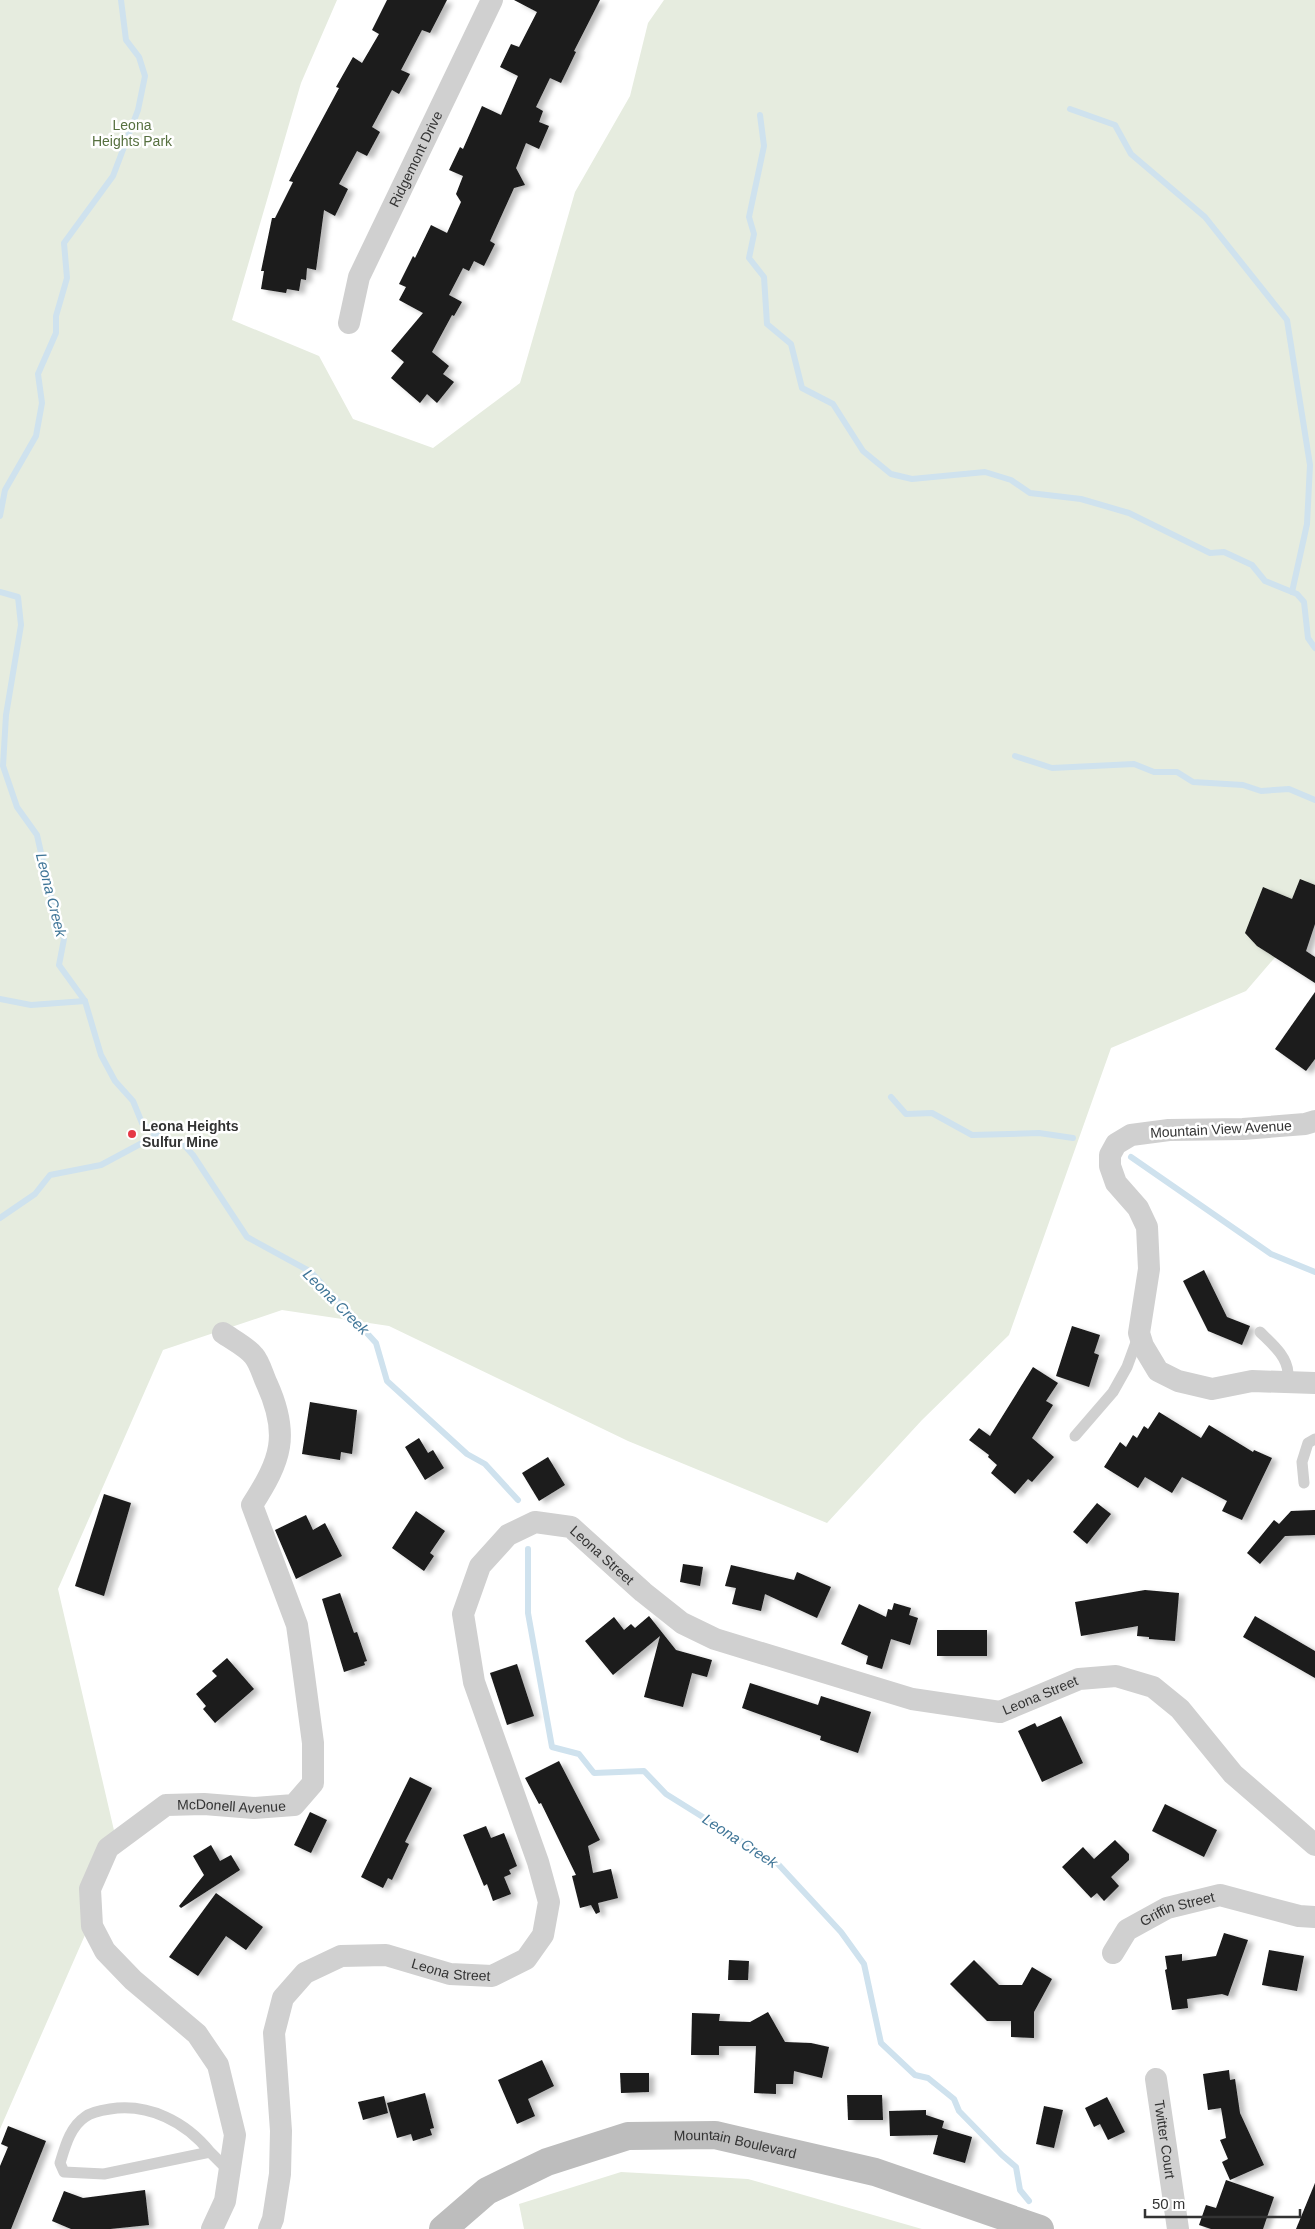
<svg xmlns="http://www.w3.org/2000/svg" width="1315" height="2229" viewBox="0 0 1315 2229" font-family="Helvetica,sans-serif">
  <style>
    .green { fill: #e6ecdf }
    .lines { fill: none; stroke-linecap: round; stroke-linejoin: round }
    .stream { stroke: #cfe2ee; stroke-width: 6 }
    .building { fill: #1a1a1a; filter: url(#shadow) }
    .lane { stroke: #d0d0d0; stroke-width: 11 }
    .street { stroke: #d0d0d0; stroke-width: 22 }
    .secondary { stroke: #bdbdbd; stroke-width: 28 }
    .poi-dot { fill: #e63946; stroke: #fff; stroke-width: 2 }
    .labels { text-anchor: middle; stroke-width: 5; stroke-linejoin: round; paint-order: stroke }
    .park-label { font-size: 14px; fill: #56703f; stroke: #fff }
    .street-label { font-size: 14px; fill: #333; stroke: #fff }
    .poi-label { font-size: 14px; font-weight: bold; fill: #333; stroke: #fff; text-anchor: start }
    .water-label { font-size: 15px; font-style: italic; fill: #3f7597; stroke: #fff }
  </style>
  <defs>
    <filter id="shadow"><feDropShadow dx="5.5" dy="3" stdDeviation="2.5" flood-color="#0004"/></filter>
  </defs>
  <rect width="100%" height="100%" fill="#fff"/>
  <g class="green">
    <path d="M0,0H337L301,83L232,320L319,356L353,419L433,448L520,383L575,192L630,96L648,23L664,0H1315V911L1246,991L1111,1048L1009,1335L922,1420L827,1523L628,1441L389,1326L282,1310L163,1350L58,1589L116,1839L92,1919L0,2129Z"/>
    <path d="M621,2172L748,2179L922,2229H524L519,2204Z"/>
  </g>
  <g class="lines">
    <g class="stream">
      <path d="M1070,109L1115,125L1131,154L1205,217L1287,320L1310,465L1307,524L1292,592"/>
      <path d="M760,115L764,146L749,217L754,234L749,258L764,277L767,324L791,344L802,388L833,404L863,451L891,474L912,479L985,472L1011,480L1030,493L1081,499L1129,513L1210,553L1224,552L1252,565L1265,581L1297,594L1304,602L1308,638L1315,648"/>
      <path d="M0,516L5,490L36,436L42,403L38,374L56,333V316L67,278L64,243L113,176L138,110L145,76L139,57L126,40L121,0"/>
      <path d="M0,592L18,597L21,625L6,715L3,766L17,807L37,835L50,893L64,939L59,965L85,1001L101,1055L115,1081L133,1101L142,1123L157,1135L184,1145L193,1155L247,1237L311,1272L376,1343L387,1381L467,1454L485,1464L518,1500"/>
      <path d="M1015,756L1052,768L1134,764L1154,772H1177L1193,782L1243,785L1261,791L1289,789L1315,800"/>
      <path d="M0,999L31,1005L85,1001"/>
      <path d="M891,1097L906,1114L932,1113L972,1135L1039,1133L1073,1138"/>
      <path d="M1131,1157L1271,1254L1315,1272"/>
      <path d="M0,1218L35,1194L50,1175L101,1165L157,1135"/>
      <path d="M528,1549V1613L552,1747L579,1754L594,1773L644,1771L666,1794L778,1864L841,1932L864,1964L881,2043L915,2075L928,2078L954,2099L959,2111L1002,2155L1016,2167L1020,2190L1029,2201"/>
    </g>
  </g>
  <g class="building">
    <path d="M387,0H447L430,33L422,30L401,70L410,74L399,94L392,90L372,127L380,132L367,156L357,151L339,184L348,189L335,216L324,210L316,270L307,268L306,280L301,279L299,291L287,289L286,293L261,289L264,271H261L272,218H275L293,182L289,181L339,88L336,87L353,57L362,63L379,34L372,30Z"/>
    <path d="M514,0H600L574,51L576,52L561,83L550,78L536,107L543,111L539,122L549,126L539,149L526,143L516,168L525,185L514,188L490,241L495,244L484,266L474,261L469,271L463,268L449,295L462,302L454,316L452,315L432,352L449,366L443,374L454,382L437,403L427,394L420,403L391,378L404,362L391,351L423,313L399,300L406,287L399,284L413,256L415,258L431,225L447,233L461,202L456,194L463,176L449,170L460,147L463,149L482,106L501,115L518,76L500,67L511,44L519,47L537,12Z"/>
    <path d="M1300,879L1315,885V924L1306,951L1315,957V983L1257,946L1245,933L1263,887L1292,899Z"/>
    <path d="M1315,992V1059L1306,1071L1275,1049Z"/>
    <path d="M1204,1270L1227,1317L1250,1326L1242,1345L1208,1331L1183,1281Z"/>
    <path d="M1072,1326L1100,1335L1094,1353L1099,1355L1089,1387L1056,1376Z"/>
    <path d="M1033,1367L1058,1383L1046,1401L1053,1405L1032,1438L1054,1457L1032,1482L1028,1479L1015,1494L991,1473L997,1465L988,1457L989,1455L969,1440L979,1428L990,1436Z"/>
    <path d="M310,1402L357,1410L352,1454L341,1452L340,1460L302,1454Z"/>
    <path d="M1159,1412L1201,1438L1209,1425L1253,1452L1254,1450L1272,1458L1242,1520L1222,1511L1227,1501L1182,1477L1172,1493L1145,1477L1138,1488L1104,1467L1120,1442L1126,1447L1133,1435L1137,1438L1144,1426L1148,1429Z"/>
    <path d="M419,1438L428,1453L433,1450L444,1468L425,1480L405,1447Z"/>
    <path d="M548,1457L565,1485L539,1501L522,1473Z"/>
    <path d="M104,1494L131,1503L104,1596L75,1586Z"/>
    <path d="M1097,1503L1111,1514L1087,1544L1073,1532Z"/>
    <path d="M1315,1510V1535L1285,1536L1260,1564L1247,1553L1274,1520L1279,1524L1291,1511Z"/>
    <path d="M416,1511L445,1531L430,1553L434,1556L424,1571L392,1548Z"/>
    <path d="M306,1515L313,1530L325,1523L342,1556L296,1579L275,1530Z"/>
    <path d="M683,1564L703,1567L700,1586L680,1582Z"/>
    <path d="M731,1565L794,1580L797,1572L831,1587L817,1618L765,1594L761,1611L732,1604L736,1588L725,1586Z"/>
    <path d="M1145,1590L1179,1593L1175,1641L1149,1639V1637L1137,1636L1138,1626L1081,1636L1075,1602Z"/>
    <path d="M340,1593L354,1633L357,1632L367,1661L364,1662L365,1665L344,1672L322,1599Z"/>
    <path d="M894,1603L911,1608L909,1615L918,1618L910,1645L891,1639L882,1669L866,1664L868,1656L841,1644L859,1604L886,1617L888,1609L892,1610Z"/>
    <path d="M649,1616L676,1650L712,1660L707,1677L692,1673L683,1707L644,1697L660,1636L613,1675L585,1641L614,1617L624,1630L631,1624L635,1628Z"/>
    <path d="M1255,1616L1315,1651V1678L1243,1637Z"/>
    <rect x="937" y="1630" width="50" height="26"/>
    <path d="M227,1658L254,1689L215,1723L203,1709L206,1706L196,1694L217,1676L212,1671Z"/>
    <path d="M517,1664L534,1716L507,1725L490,1673Z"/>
    <path d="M750,1683L818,1705L821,1696L871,1712L858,1753L820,1740L821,1736L742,1708Z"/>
    <path d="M1061,1716L1083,1763L1042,1782L1018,1731L1035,1723L1037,1727Z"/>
    <path d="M559,1761L600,1840L588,1846L593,1873L611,1869L618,1898L598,1903L600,1912L596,1914L591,1905L580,1908L572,1876L576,1875L541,1803L539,1804L525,1778Z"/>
    <path d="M410,1777L432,1788L405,1842L409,1844L392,1880L388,1878L383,1888L361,1877Z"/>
    <path d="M1165,1804L1217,1830L1204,1857L1152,1831Z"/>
    <path d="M310,1812L327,1820L311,1853L294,1845Z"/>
    <path d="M486,1826L491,1838L504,1833L517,1866L509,1870L511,1874L504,1877L511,1894L493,1901L487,1884L484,1886L463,1835Z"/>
    <path d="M1115,1840L1129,1854V1860L1111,1877L1119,1886L1104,1901L1097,1893L1091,1898L1062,1867L1083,1847L1094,1859Z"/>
    <path d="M211,1845L220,1861L231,1855L240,1870L181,1908L179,1906L204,1875L193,1856Z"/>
    <path d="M216,1893L263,1927L246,1950L226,1936L198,1976L169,1957Z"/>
    <path d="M1224,1933L1248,1940L1228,1996L1222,1994L1187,1999L1188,2008L1172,2010L1165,1970L1167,1969L1165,1956L1182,1954V1961L1216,1956Z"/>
    <path d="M1269,1950L1304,1956L1297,1991L1262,1985Z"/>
    <path d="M729,1960L749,1961L748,1980H728Z"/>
    <path d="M974,1960L999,1985H1022L1032,1967L1052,1979L1034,2012V2038L1011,2037V2021H987L950,1984Z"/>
    <path d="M768,2012L785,2042L811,2043L829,2047L822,2078L794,2071L793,2084H776V2094L754,2093L756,2046H719V2055H691L692,2013L720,2014L719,2021L750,2022Z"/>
    <path d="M542,2060L554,2086L528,2099L535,2116L517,2124L498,2080Z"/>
    <path d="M1229,2070L1230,2080L1235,2079L1240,2113L1264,2165L1230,2180L1222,2162L1228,2159L1220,2140L1226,2138L1221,2108L1208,2110L1203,2074Z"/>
    <path d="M620,2073H649V2092L621,2093Z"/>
    <path d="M425,2093L434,2128L430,2129L432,2135L413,2141L411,2134L397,2138L387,2103Z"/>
    <path d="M847,2095H882L883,2120H848Z"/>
    <path d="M384,2096L388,2113L363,2120L358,2102Z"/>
    <path d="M1107,2097L1125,2132L1108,2140L1100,2124L1094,2127L1085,2108Z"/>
    <path d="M1044,2106L1063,2110L1054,2148L1036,2144Z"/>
    <path d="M926,2110V2115L944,2121L942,2128L972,2137L965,2163L933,2154L938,2135L890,2136L889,2111Z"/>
    <path d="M8,2126L46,2141L11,2229H0V2166L8,2147L1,2144Z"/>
    <path d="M1226,2180L1274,2197L1263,2229H1211L1199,2225L1206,2205L1216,2208Z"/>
    <path d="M1315,2183V2229H1296Z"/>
    <path d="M145,2190L149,2225L110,2229H71L52,2221L64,2191L83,2198Z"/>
  </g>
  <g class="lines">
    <g class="lane">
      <path d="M1260,1332C1272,1344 1287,1356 1288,1373L1281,1381"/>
      <path d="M1075,1436L1113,1392L1127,1367L1138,1337"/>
      <path d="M1304,1483L1302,1462L1308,1443L1315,1439"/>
      <path d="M210,2152C186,2122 149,2103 110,2109C103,2110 91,2112 85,2117C70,2127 65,2147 60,2163L64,2172L104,2174L210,2152L230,2172"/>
    </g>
    <g class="street">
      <path id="s1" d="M349,323L359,277L492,0"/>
      <path d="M1315,1121L1305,1124L1243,1129L1169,1130L1131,1135L1116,1144L1110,1155V1166L1116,1183L1138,1208L1147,1227L1149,1269L1139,1333L1143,1346L1158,1371L1178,1381L1212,1389L1252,1381L1315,1383"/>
      <path id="s2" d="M1113,1953L1127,1930L1167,1908L1220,1895L1299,1916L1315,1917"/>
      <path id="s3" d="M1156,2079L1178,2229"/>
      <path id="s4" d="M212,2229L225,2201L235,2135L218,2065L197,2034L133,1980L105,1951L92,1926L90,1889L108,1848L166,1805L204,1804L254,1808L294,1805L313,1783V1743L303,1668L297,1625L252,1505C281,1460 290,1435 267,1384C263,1376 260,1363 254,1356C247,1347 233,1340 223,1333"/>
      <path id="s5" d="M269,2229L273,2219L280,2174L281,2131L274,2033L283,1998L305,1973L341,1956L386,1955L450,1974L492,1976L526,1959L543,1935L549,1902L538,1862L474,1682L463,1614L480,1566L508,1535L535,1522L571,1527L643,1592L682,1623L715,1639L912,1699L1000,1712L1079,1679L1116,1676L1153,1687L1180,1709L1233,1774L1315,1845"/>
    </g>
    <path class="secondary" id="s6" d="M443,2229L487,2191L547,2162L628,2136L715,2135L875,2172L1040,2229"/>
  </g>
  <circle class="poi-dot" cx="132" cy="1134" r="5"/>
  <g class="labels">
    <g class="park-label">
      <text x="132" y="130">Leona<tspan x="132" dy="16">Heights Park</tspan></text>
    </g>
    <g class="street-label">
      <text dy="5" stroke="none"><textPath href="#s1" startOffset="178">Ridgemont Drive</textPath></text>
      <text transform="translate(1221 1129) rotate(-3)" y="5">Mountain View Avenue</text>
      <text dy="5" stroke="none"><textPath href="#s5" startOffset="1064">Leona Street</textPath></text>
      <text dy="5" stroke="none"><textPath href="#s5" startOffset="1544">Leona Street</textPath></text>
      <text dy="5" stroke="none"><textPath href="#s4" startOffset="579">McDonell Avenue</textPath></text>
      <text dy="5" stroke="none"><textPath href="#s2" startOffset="82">Griffin Street</textPath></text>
      <text dy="5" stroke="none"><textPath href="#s5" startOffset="419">Leona Street</textPath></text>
      <text dy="5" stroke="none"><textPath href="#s3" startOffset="61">Twitter Court</textPath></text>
      <text dy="5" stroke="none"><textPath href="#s6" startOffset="318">Mountain Boulevard</textPath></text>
    </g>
    <g class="poi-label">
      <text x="142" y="1131">Leona Heights<tspan x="142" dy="16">Sulfur Mine</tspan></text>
    </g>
    <g class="water-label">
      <text transform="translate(51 895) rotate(76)" y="5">Leona Creek</text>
      <text transform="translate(336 1302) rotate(45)" y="5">Leona Creek</text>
      <text transform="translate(740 1841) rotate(33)" y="5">Leona Creek</text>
    </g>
  </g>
  <path d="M1145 2209v8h155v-8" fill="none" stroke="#333333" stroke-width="2.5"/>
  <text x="1152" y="2209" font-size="15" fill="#333333" stroke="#ffffff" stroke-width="4" paint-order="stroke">50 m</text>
</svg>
